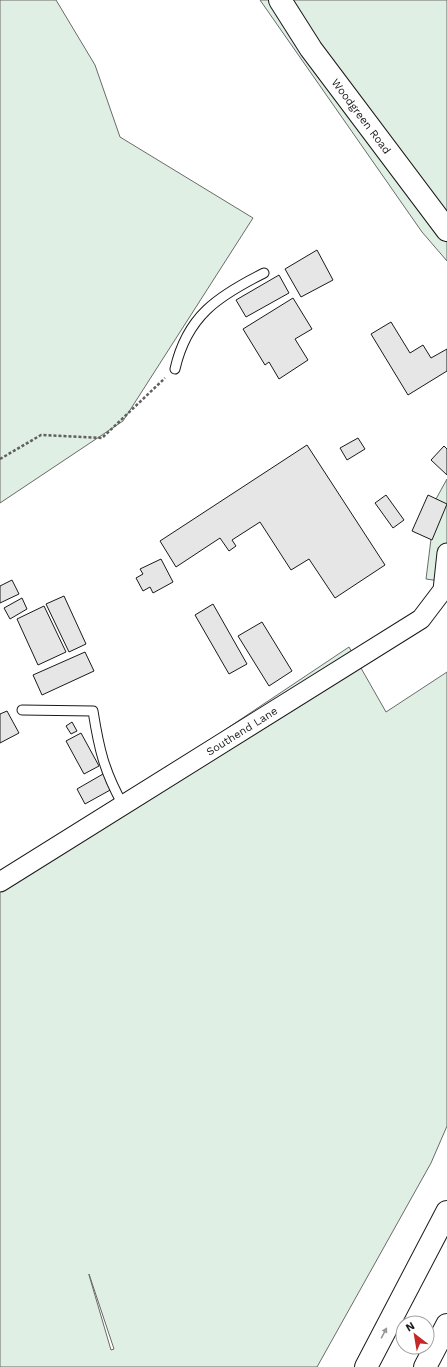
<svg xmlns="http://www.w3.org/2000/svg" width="447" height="1367" viewBox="0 0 447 1367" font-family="'Work Sans',sans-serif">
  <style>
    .green { fill: #e0efe3; stroke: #6a6a6a; fill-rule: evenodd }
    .building { fill: #e6e6e6; stroke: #1a1a1a }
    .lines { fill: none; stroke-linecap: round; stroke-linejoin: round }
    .lane-casing { stroke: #1a1a1a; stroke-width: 11 }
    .street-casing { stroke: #1a1a1a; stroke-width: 21 }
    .secondary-casing { stroke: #1a1a1a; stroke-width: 24 }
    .highway-casing { stroke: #1a1a1a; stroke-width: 24 }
    .path { stroke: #5f5f5f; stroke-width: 2.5; stroke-dasharray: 3 2; stroke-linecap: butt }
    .lane { stroke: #fff; stroke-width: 9 }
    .street { stroke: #fff; stroke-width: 19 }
    .secondary { stroke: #fff; stroke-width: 22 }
    .highway { stroke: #fff; stroke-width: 22 }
    .oneway { fill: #989898 }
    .labels { text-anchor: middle; stroke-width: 3; stroke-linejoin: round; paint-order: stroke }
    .street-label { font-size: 11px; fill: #1a1a1a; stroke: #fff }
  </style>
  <rect width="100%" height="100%" fill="#fff"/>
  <g class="green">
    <path d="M0,0H56L95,65L120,137L253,218L123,421L0,503Z"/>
    <path d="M260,0H447V261L422,232Z"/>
    <path d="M447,479V582L426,579L436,499Z"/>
    <path d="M349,647L386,712L447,672V1126L431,1163L317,1367H0V880ZM89,1274L114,1349L111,1350L89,1275Z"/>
  </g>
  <g class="building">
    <path d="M317,250L333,280L301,297L285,269Z"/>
    <path d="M279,275L289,293L246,317L236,300Z"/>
    <path d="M293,298L312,329L295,339L308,360L279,379L269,362L265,365L243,329Z"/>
    <path d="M391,322L410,353L423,345L431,358L447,349V371L408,395L371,334Z"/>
    <path d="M358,438L365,449L347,460L340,448Z"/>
    <path d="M307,445L385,565L335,598L309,559L291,570L260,522L232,540L236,546L229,551L220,538L176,567L160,541Z"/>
    <path d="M444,446L447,449V475L431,460Z"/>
    <path d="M386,495L404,520L393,528L375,503Z"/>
    <path d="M428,495L447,504L432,540L412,531Z"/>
    <path d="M161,559L173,582L153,593L150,587L143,591L136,578L143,574L140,569Z"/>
    <path d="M12,580L19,594L0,603V586Z"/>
    <path d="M64,596L86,644L69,652L46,604Z"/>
    <path d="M22,598L27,609L10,619L4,608Z"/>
    <path d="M213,604L247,664L229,674L195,615Z"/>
    <path d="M44,606L66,652L38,665L17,619Z"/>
    <path d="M262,622L292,671L269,686L238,636Z"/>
    <path d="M85,652L94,671L42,695L33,675Z"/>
    <path d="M7,711L19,733L0,743V714Z"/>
    <path d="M72,722L77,731L71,734L66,726Z"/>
    <path d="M81,733L99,766L84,774L66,741Z"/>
    <path d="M103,774L112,789L85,804L77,789Z"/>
  </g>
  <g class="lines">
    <g class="lane-casing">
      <g id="lane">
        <path d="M175,369C187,316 218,296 264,273"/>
        <path d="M22,710L93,711C99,749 104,771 123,805"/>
      </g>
    </g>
    <g class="street-casing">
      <g id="street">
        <path id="s1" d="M0,882L421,619L443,590L447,553"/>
      </g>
    </g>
    <g class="secondary-casing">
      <g id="secondary">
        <path id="s2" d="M280,0L311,49L447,230"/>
      </g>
    </g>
    <g class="highway-casing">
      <g id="highway">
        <path d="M366,1367L447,1212"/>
        <path d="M425,1367L447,1325"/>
      </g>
    </g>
    <path class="path" d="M0,459L41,435L102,438L165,378"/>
    <use href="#lane" class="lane"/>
    <use href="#street" class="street"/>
    <use href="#secondary" class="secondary"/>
    <use href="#highway" class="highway"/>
  </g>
  <defs><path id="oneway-solid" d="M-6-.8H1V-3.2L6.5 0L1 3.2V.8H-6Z"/></defs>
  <use class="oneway" href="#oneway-solid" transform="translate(384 1333) rotate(-62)"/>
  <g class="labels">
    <g class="street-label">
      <text dy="4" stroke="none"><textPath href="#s2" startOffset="142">Woodgreen Road</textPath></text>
      <text dy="4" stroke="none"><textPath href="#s1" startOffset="285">Southend Lane</textPath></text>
    </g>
  </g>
  <g transform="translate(415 1335) rotate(329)"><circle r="19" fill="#ffffff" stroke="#a3a3a3"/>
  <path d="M0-3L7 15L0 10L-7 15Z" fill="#c62828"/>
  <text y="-6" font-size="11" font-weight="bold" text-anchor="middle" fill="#1a1a1a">N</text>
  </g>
</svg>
